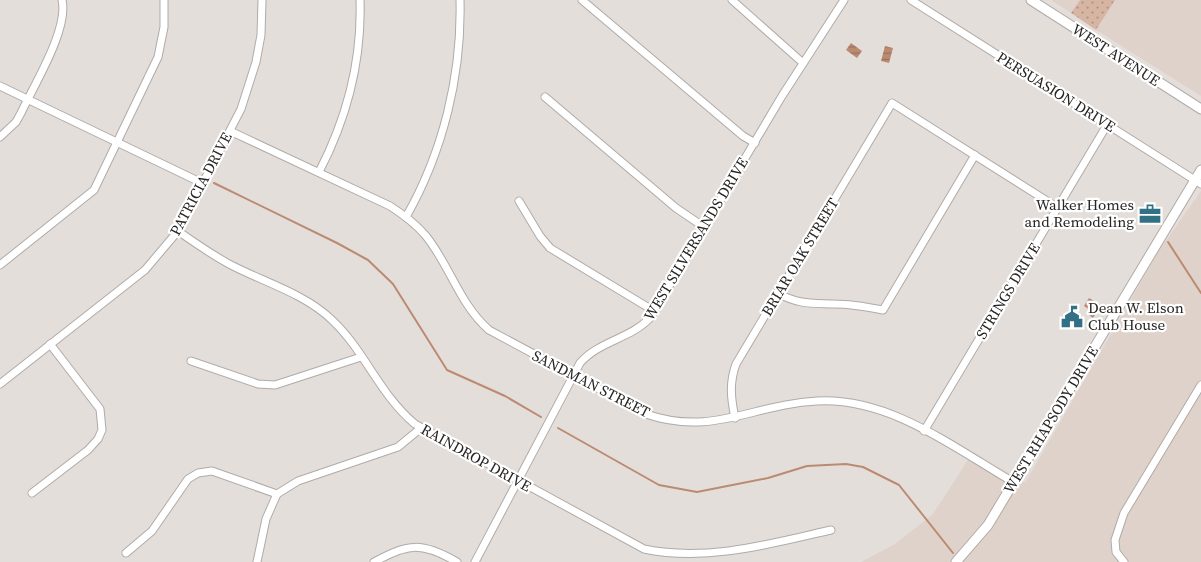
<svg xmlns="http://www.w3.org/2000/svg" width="1201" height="562" viewBox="0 0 1201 562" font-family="'Source Serif 4',serif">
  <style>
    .built { fill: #dfd2cb }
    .grass { fill: url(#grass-dots) }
    .water { fill: url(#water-rules) }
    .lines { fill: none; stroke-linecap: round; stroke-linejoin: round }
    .stream { stroke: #bb8b71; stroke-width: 2 }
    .street-casing { stroke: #b0aba8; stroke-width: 9 }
    .secondary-casing { stroke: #b0aba8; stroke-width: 11 }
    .street { stroke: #fff; stroke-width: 7 }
    .secondary { stroke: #fff; stroke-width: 9 }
    .labels { text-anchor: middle; stroke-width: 4.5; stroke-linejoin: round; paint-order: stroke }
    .street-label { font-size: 15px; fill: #272524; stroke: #fff }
    .poi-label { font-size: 15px; fill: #272524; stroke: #fff; text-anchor: end }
  </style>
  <defs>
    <pattern id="grass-dots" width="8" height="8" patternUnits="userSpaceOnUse" patternTransform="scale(1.25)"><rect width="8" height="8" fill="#d7b5a3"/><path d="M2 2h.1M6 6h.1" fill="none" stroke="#ae9385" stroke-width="1.8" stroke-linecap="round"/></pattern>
    <pattern id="water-rules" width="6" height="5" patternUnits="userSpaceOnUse" patternTransform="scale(1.25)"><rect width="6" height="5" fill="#bb8b71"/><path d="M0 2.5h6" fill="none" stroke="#98715d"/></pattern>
  </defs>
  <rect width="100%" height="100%" fill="#e4dedb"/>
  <g class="built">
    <path d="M1051,0H1080L1071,13Z"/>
    <path d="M1115,0H1201V96L1096,30Z"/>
    <path d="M1201,191V562H861L895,544L933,514L973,452L1025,483L1160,249Z"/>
  </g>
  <path class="grass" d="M1080,0H1115L1096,30L1071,13Z"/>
  <g class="water">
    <path d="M851,43L862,51L857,58L846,50Z"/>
    <path d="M885,46L893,48L889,63L881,61Z"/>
    <path d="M1089,298L1101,305L1093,318L1089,315L1091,311L1084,306Z"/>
  </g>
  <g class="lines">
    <g class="stream">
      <path d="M214,183L337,243L368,260L393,284L447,370L505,396L541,417"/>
      <path d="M1168,242L1201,293"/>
      <path d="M558,428L659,485L697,492L768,478L807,466L846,464L863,467L899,485L953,553"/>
    </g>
    <g class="street-casing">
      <g id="street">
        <path d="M582,0L743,136L755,143"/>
        <path d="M732,0L803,63"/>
        <path d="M911,0L1201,184"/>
        <path d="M0,86L204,184"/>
        <path d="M545,97L676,208L704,227"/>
        <path d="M230,131L390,206C404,215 416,224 426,236C450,266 460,305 489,330L646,414C712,437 754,404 817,401C889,397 953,447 1013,482"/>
        <path d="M0,137L16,122L21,113C34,85 69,29 62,0"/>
        <path d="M319,172C347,118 362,61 360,0"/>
        <path d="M519,201L540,236L550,248L654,311"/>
        <path d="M406,217C443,152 462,75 460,0"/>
        <path d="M178,231C195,243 211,254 229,264C263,282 304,293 332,320C365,351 379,394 415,424L644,549C706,562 770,544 831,530"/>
        <path d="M0,265L94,190L158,57L164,27V0"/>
        <path d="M777,293C800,305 811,303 835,304C851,304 867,307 883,310L975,155"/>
        <path d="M191,361L258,384L275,385L361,357"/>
        <path d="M0,384L145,270L178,231L241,109L256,62L261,35L262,0"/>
        <path d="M735,418C731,399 729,383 736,364L892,103L1058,208"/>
        <path d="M924,431L1107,125"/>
        <path d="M32,493L88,450L98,439L102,430L100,409L50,344"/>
        <path d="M126,553L152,531L188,479L198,473L212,471L277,494"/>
        <path d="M257,562L266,519L277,494L298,481L398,447L421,428"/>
        <path d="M374,562C409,543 422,542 457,562"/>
        <path d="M475,562L580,363C599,341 630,339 650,318L782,96L844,0"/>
        <path d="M1124,562L1116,552L1115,540L1124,513L1201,385"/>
      </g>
    </g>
    <g class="secondary-casing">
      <g id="secondary">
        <path d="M1031,0L1201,109"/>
        <path d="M956,562L988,525L1201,170"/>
      </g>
    </g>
    <use href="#street" class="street"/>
    <use href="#secondary" class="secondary"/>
  </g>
  <defs>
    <g id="office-bare" transform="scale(1.725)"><path d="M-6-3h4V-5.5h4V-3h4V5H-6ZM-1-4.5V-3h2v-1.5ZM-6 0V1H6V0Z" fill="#327086" stroke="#fff" stroke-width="2.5" paint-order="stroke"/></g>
    <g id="civic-bare" transform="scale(1.725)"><path d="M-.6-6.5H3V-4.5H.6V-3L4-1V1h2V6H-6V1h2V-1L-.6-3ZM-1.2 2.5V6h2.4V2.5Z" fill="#327086" stroke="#fff" stroke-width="2.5" paint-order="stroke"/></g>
  </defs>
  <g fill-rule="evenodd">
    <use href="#office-bare" x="1150" y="214"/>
    <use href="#civic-bare" x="1072" y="317"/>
  </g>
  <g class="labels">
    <g class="street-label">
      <text transform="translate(1116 55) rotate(33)" y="5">WEST AVENUE</text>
      <text transform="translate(1056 92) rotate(32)" y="5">PERSUASION DRIVE</text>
      <text transform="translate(201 184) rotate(-62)" y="5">PATRICIA DRIVE</text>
      <text transform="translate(696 239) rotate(-59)" y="5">WEST SILVERSANDS DRIVE</text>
      <text transform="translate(800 257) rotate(-59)" y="5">BRIAR OAK STREET</text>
      <text transform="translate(1008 291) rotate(-59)" y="5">STRINGS DRIVE</text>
      <text transform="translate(591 384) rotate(27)" y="5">SANDMAN STREET</text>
      <text transform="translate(1051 420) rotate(-59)" y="5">WEST RHAPSODY DRIVE</text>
      <text transform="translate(476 458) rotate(29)" y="5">RAINDROP DRIVE</text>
    </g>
    <g class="poi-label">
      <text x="1134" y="210">Walker Homes<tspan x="1134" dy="17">and Remodeling</tspan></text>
      <text x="1088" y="313" text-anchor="start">Dean W. Elson<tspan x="1088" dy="17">Club House</tspan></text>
    </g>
  </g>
</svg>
